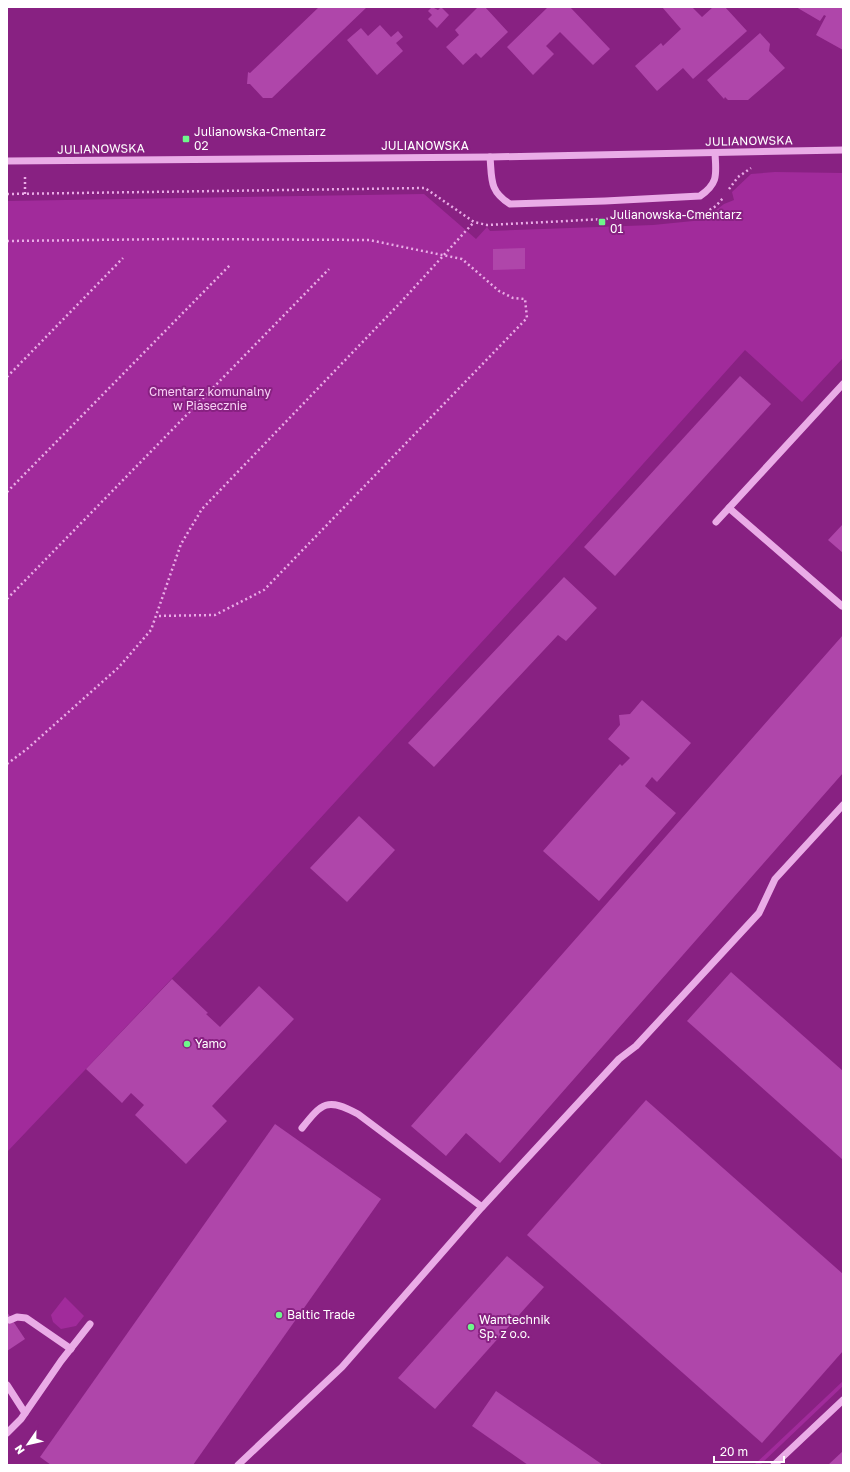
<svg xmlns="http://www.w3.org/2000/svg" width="850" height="1472" viewBox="0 0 850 1472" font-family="'Golos Text',sans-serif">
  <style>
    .green { fill: #a12b9b }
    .building { fill: #af46aa }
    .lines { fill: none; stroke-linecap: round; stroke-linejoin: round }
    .path { stroke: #eaace7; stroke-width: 2.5; stroke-dasharray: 2 3; stroke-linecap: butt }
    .minor { stroke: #eaace7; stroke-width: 7 }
    .poi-dot { fill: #6ef78b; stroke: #882182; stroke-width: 1.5 }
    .labels { text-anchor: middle; stroke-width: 4; stroke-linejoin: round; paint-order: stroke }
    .poi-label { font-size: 12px; fill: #fff; stroke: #882182; text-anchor: start }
    .street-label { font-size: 12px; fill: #fff; stroke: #882182 }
    .park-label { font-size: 12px; fill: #f8d1f6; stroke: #882182 }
  </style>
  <rect width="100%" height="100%" fill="#882182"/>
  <g class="green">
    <path d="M775,172L843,173V358L802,402L745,350L566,550L217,931L7,1152V201L424,194L476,239L487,227L490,231L653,225L703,220L724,204L734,200L732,192L751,174Z"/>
    <path d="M65,1297L84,1316L76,1326L61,1329L53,1322L51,1315Z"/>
    <path d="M843,1381V1386L760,1465H754Z"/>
  </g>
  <g class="building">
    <path d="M319,7H367L272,98H263L250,84H247L248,72L250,73Z"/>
    <path d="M432,7L438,10L441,7L449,15L437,28L428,19L432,15L428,11Z"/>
    <path d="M478,7H485L508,32L481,58L476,53L463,65L446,47L459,35L455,30Z"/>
    <path d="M548,7H570L610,49L593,65L560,32L546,46L554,54L533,75L507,47Z"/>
    <path d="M662,7H692L702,17L713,7H725L747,31L693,79L683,68L657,91L635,66L661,43L663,46L681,29Z"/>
    <path d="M796,7H843V50L816,35L826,16L824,15L820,21Z"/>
    <path d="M380,25L391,37L398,31L403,37L396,43L403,51L377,75L347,40L361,28L368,36Z"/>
    <path d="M760,33L770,44L769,51L785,68L748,100H728L725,97L724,99L707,80Z"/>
    <path d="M525,248V269L493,270V249Z"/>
    <path d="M740,376L771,404L615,576L584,547Z"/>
    <path d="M843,524V553L828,540Z"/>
    <path d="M564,577L597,608L566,641L558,635L434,767L408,743Z"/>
    <path d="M843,635V773L500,1163L466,1133L446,1156L411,1126Z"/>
    <path d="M642,700L691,743L657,782L652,777L645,786L676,813L599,901L543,851L620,764L622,766L630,758L608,739L620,725L619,715L630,714Z"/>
    <path d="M359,816L395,850L347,902L310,868Z"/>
    <path d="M731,972L843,1071V1160L687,1021Z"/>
    <path d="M172,979L208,1013L206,1014L220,1027L259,986L294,1019L212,1106L227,1121L186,1164L135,1115L144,1105L131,1093L122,1103L86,1069Z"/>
    <path d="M646,1100L843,1274V1351L762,1443L527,1235Z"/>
    <path d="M275,1124L381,1199L193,1465H51L40,1457Z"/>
    <path d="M507,1256L544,1287L435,1409L398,1378Z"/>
    <path d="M7,1312L25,1339L7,1351Z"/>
    <path d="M496,1391L603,1465H528L472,1426Z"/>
    <path d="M843,1451V1465H828Z"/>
  </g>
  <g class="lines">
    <g class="path">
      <path d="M729,189L738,177L751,168"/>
      <path d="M7,194L425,188L474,222L487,225L703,214L716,206L724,197"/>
      <path d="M25,194V177"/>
      <path d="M7,241L175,239L369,240L462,259L499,291L513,298L525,299L527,318L264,590L215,615L156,616"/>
      <path d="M7,377L123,258"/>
      <path d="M7,492L231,264"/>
      <path d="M7,599L329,269"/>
      <path d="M7,764L27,749L119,667L151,630L181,544L202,509L401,302L474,222"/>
    </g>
    <g class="minor">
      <path d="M490,157C492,179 489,191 510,204L605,201L700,196C719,183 716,174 715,153"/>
      <path d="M7,161L490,157L843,150"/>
      <path d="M729,508L842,606"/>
      <path d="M716,522L843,384"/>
      <path d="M302,1128C322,1103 327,1097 358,1114L482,1207"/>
      <path d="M10,1320L17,1317L26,1318L71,1349"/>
      <path d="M7,1385L25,1413"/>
      <path d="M7,1433L21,1419L61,1361L90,1324"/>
      <path d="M238,1465L342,1367L482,1207L619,1059L636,1046L759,913L775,879L843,805"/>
      <path d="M774,1465L843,1400"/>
    </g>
  </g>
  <g class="poi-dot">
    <rect x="182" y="135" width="8" height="8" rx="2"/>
    <rect x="598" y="218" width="8" height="8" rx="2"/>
    <circle cx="187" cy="1044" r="4"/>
    <circle cx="279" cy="1315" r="4"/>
    <circle cx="471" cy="1327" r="4"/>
  </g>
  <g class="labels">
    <g class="poi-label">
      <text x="194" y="136">Julianowska-Cmentarz<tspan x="194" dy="14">02</tspan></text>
      <text x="610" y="219">Julianowska-Cmentarz<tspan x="610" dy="14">01</tspan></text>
      <text x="195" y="1048">Yamo</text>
      <text x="287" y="1319">Baltic Trade</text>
      <text x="479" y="1324">Wamtechnik<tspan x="479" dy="14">Sp. z o.o.</tspan></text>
    </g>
    <g class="street-label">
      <text transform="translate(749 141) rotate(-1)" y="4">JULIANOWSKA</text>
      <text x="425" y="150">JULIANOWSKA</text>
      <text transform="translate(101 149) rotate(-1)" y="4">JULIANOWSKA</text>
    </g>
    <g class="park-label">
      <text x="210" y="396">Cmentarz komunalny<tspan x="210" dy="14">w Piasecznie</tspan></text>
    </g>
  </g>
  <rect width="850" height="1472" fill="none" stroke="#ffffff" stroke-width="16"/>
  <g transform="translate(28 1444) rotate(236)" stroke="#882182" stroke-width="3" paint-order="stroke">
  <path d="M0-3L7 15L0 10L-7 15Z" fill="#ffffff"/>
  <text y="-6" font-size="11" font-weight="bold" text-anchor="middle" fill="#ffffff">N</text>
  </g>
  <path d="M714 1456v6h70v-6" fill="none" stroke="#ffffff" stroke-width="2"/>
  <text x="720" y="1456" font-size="12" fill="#ffffff" stroke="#882182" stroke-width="3" paint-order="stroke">20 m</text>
</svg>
